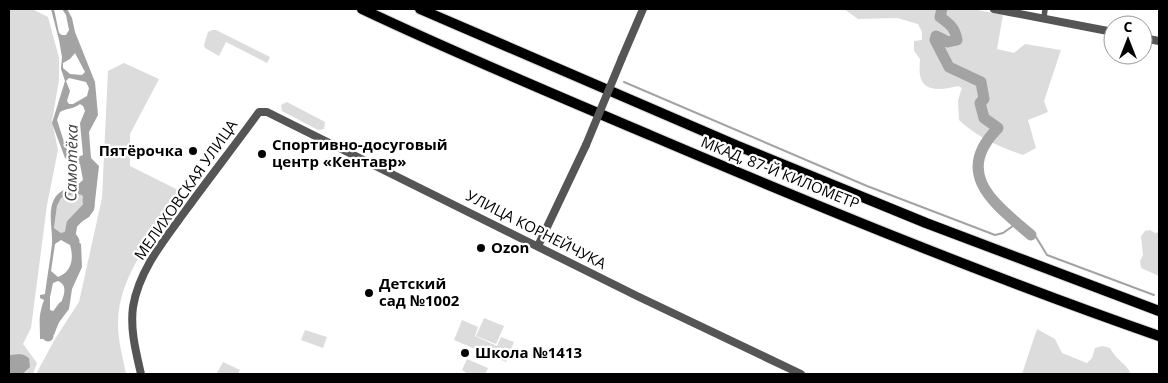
<svg xmlns="http://www.w3.org/2000/svg" width="1168" height="383" viewBox="0 0 1168 383" font-family="'Open Sans',sans-serif">
  <style>
    .green { fill: #dcdcdc }
    .water { fill: #a3a3a3; fill-rule: evenodd }
    .lines { fill: none; stroke-linecap: round; stroke-linejoin: round }
    .stream { stroke: #a3a3a3; stroke-width: 2 }
    .river { stroke: #a3a3a3; stroke-width: 11 }
    .trunk-casing { stroke: #dbdbdb; stroke-width: 12 }
    .minor { stroke: #555; stroke-width: 5.5 }
    .tertiary { stroke: #555; stroke-width: 8 }
    .trunk { stroke: #000; stroke-width: 10 }
    .tertiary-bridge { stroke: #555; stroke-width: 8 }
    .poi-dot { fill: #000; stroke: #fff; stroke-width: 2 }
    .labels { text-anchor: middle; stroke-width: 4.5; stroke-linejoin: round; paint-order: stroke }
    .poi-label { font-size: 15px; font-weight: bold; fill: #000; stroke: #fff; text-anchor: start }
    .street-label { font-size: 15px; fill: #000; stroke: #fff }
    .water-label { font-size: 16px; font-style: italic; fill: #444; stroke: #fff }
  </style>
  <rect width="100%" height="100%" fill="#fff"/>
  <g class="green">
    <path d="M9,9H32L48,17L59,58V80L52,121L58,150L47,205L31,328L23,344L37,363L33,374H23L28,370L19,354L9,355Z"/>
    <path d="M844,9H973L1003,15L997,49L1014,53L1025,44L1061,50L1044,101L1048,112L1028,120L1036,148L1023,155C999,147 977,137 959,120L958,100L962,88L958,86C945,89 923,94 920,75C919,70 920,64 920,59L914,51V41L922,40V32L918,24L897,18L858,19Z"/>
    <path d="M212,30H216L270,57L267,63L226,42L219,56L205,48L204,45L208,32Z"/>
    <path d="M124,63L159,79L130,134V166L180,191C158,233 117,274 118,325C118,341 123,358 126,374H36L55,339L79,302L102,198L108,71Z"/>
    <path d="M287,102L325,122L324,129L318,130L282,111L281,105Z"/>
    <path d="M73,194L82,195L86,204C81,217 75,229 61,233L54,228L57,206L61,198Z"/>
    <path d="M1150,230L1155,233L1159,232V276L1141,268L1140,261L1143,255L1141,236L1145,231Z"/>
    <path d="M484,318L504,326L496,344L476,336Z"/>
    <path d="M462,320L478,327L475,336L497,346L501,337L514,342L506,362L454,340Z"/>
    <path d="M1037,329L1055,339L1062,353L1087,363L1092,358L1095,348L1102,346L1110,348C1115,359 1127,364 1131,374H1022Z"/>
    <path d="M305,330L327,337L323,348L301,340Z"/>
    <path d="M467,359L488,368L485,374H468L462,370Z"/>
    <path d="M223,362L240,370L238,374L217,373Z"/>
  </g>
  <g class="water">
    <path d="M51,9H54L59,33L62,35H66L69,30L66,15L62,9H67L72,18L75,32L95,82L98,115L89,132L91,158L99,166L94,210L89,217L78,224L74,233L75,239L81,244L82,267L72,289L69,309L59,322L54,335L48,336L43,339H40C40,321 38,317 44,300L40,298V295L45,294C47,278 50,261 52,244C53,229 46,208 57,195C64,187 74,189 83,180L80,164L65,158L52,123L65,81L61,69L62,57L59,40ZM75,53L85,72L82,75L70,74L63,68V63L70,59ZM69,78L86,82L89,88L87,96L73,104H69L67,101L70,91L66,81ZM80,104L83,106L85,111L80,123L83,155L77,157L70,154L66,148L57,120L60,112C67,108 74,109 80,104ZM73,194L82,195L86,204C81,217 75,229 61,233L54,228L57,206L61,198ZM61,240L70,245C74,258 72,272 58,277L51,271L55,244ZM58,281C71,286 61,303 56,312L50,310V297L53,283Z"/>
    <path d="M19,354L24,355L29,358L30,367L23,374H9V355Z"/>
  </g>
  <g class="lines">
    <g class="stream">
      <path d="M624,82L867,186L995,235L1003,233L1017,223"/>
      <path d="M1031,235L1036,237L1047,255L1154,295"/>
    </g>
    <g class="river">
      <path d="M942,9L940,17C950,24 955,28 957,40L948,42L936,36L935,40L949,67L981,82L984,99L980,103L984,118L998,128C952,174 995,204 1031,235"/>
      <path d="M74,241L70,235L72,224L89,206L88,200"/>
      <path d="M48,336L46,331L63,307"/>
    </g>
    <g class="trunk-casing">
      <g id="trunk">
        <path d="M362,9C457,54 555,95 652,136C819,207 987,276 1159,336"/>
        <path d="M420,9L738,146L926,223L1159,311"/>
      </g>
    </g>
    <path class="minor" d="M1044,18L1045,9"/>
    <g class="tertiary">
      <path d="M994,9L1113,32"/>
      <path d="M1143,38L1159,41"/>
      <path d="M622,58L643,9"/>
      <path d="M538,246L586,145"/>
      <path d="M141,374C136,352 130,330 133,307C139,270 165,239 186,210C210,177 235,145 259,112H267L637,296L801,374"/>
    </g>
    <use href="#trunk" class="trunk"/>
    <path class="tertiary-bridge" d="M586,145L622,58"/>
  </g>
  <g class="poi-dot">
    <circle cx="193" cy="151" r="5"/>
    <circle cx="262" cy="154" r="5"/>
    <circle cx="481" cy="248" r="5"/>
    <circle cx="369" cy="293" r="5"/>
    <circle cx="465" cy="353" r="5"/>
  </g>
  <g class="labels">
    <g class="poi-label">
      <text x="272" y="150">Спортивно-досуговый<tspan x="272" dy="17">центр «Кентавр»</tspan></text>
      <text x="183" y="156" text-anchor="end">Пятёрочка</text>
      <text x="491" y="253">Ozon</text>
      <text x="379" y="289">Детский<tspan x="379" dy="17">сад №1002</tspan></text>
      <text x="475" y="358">Школа №1413</text>
    </g>
    <g class="street-label">
      <text transform="translate(780 173) rotate(22)" y="5">МКАД, 87-Й КИЛОМЕТР</text>
      <text transform="translate(186 190) rotate(-55)" y="5">МЕЛИХОВСКАЯ УЛИЦА</text>
      <text transform="translate(536 230) rotate(27)" y="5">УЛИЦА КОРНЕЙЧУКА</text>
    </g>
    <g class="water-label">
      <text transform="translate(71 163) rotate(-89)" y="6">Самотёка</text>
    </g>
  </g>
  <rect width="1168" height="383" fill="none" stroke="#000000" stroke-width="20"/>
  <g transform="translate(1128 40)"><circle r="24" fill="#ffffff" stroke="#999999"/>
  <path d="M0-4L9 19L0 12L-9 19Z" fill="#000000"/>
  <text y="-8" font-size="14" font-weight="bold" text-anchor="middle" fill="#000000">С</text>
  </g>
</svg>
